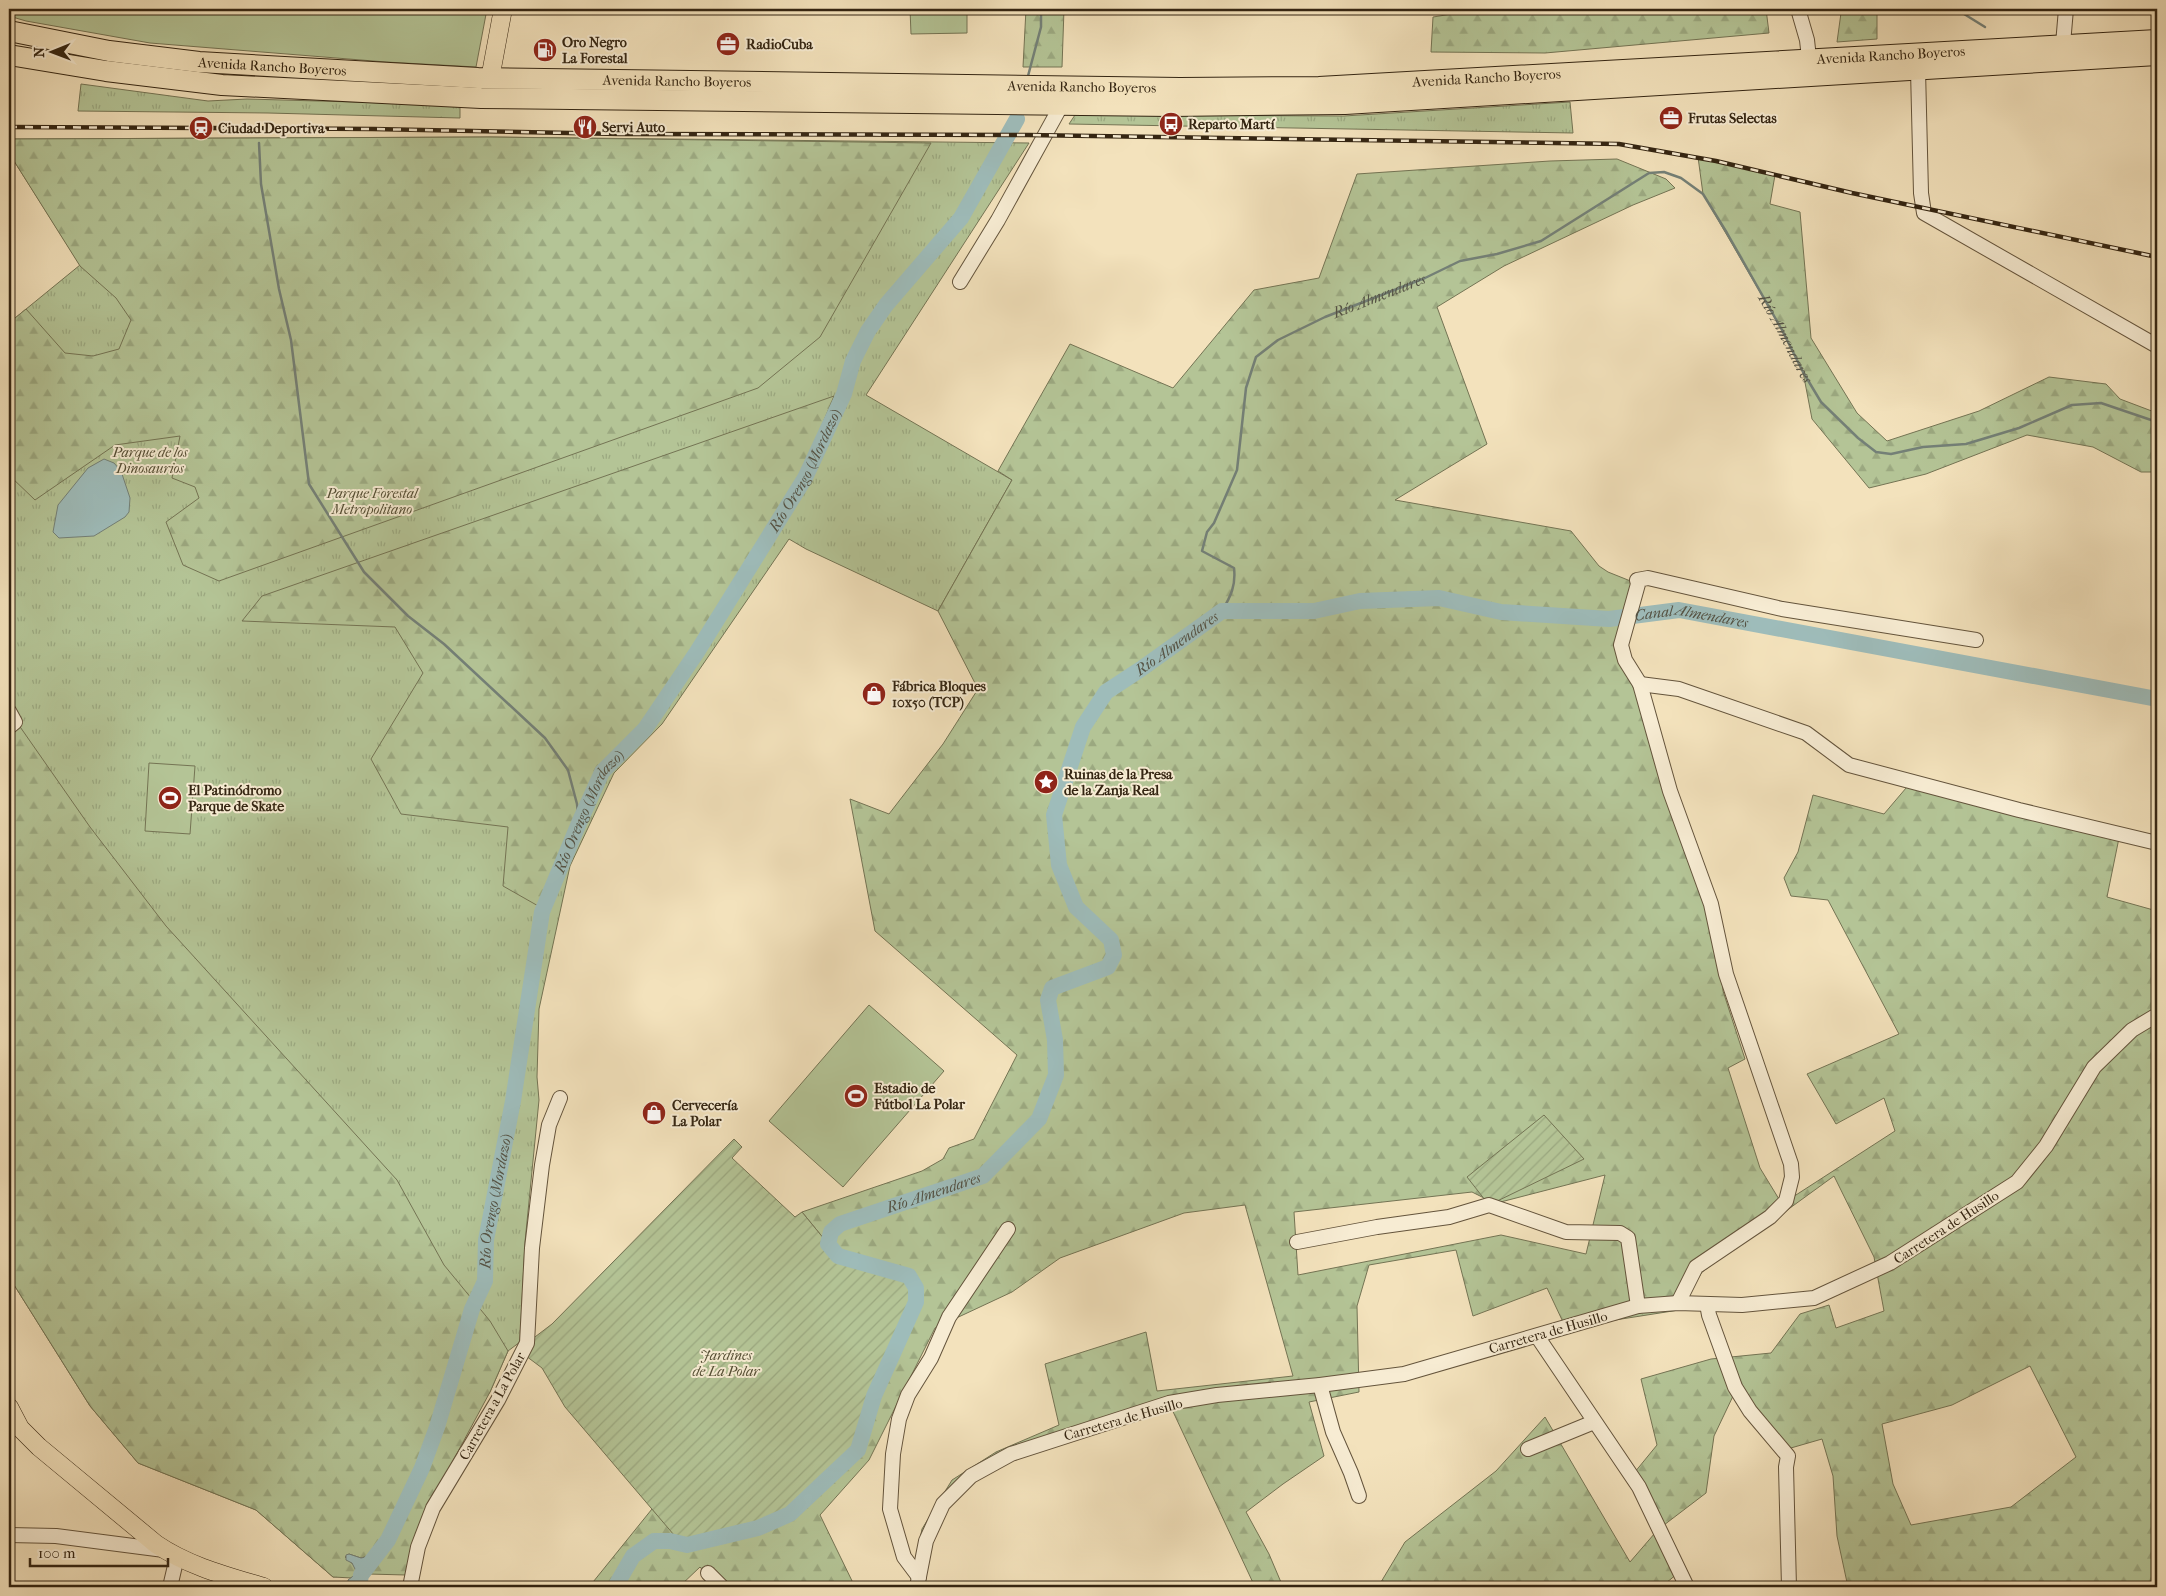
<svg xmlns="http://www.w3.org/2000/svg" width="2166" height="1596" viewBox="0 0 2166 1596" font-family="'IM FELL French Canon',serif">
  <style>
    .grass { fill: url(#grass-tufts); stroke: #747454 }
    .forest { fill: url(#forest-firs); stroke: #747454; fill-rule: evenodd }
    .garden { fill: url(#garden-furrows); stroke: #747454 }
    .pitch { fill: #b4c496; stroke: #747454 }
    .water { fill: #9ebcba; stroke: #748077 }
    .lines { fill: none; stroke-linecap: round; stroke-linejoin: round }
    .stream { stroke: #748077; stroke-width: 2.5 }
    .river { stroke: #9ebcba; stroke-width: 16 }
    .minor-casing { stroke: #64543c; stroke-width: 16 }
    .major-casing { stroke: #342512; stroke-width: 19 }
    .highway-casing { stroke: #342512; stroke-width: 22 }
    .minor { stroke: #f7ecd3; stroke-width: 14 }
    .major { stroke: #f3e2bc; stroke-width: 18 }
    .highway { stroke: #f3e2bc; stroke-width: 20 }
    .rail-casing { stroke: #342512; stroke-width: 4.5 }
    .rail { stroke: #f7ecd3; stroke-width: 2.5; stroke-dasharray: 8; stroke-linecap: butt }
    .labels { text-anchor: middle; stroke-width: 4; stroke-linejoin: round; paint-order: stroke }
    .poi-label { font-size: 14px; font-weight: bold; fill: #342512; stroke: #f7ecd3; text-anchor: start }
    .street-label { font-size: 14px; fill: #342512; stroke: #f7ecd3 }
    .park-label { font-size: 14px; font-style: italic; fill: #544d33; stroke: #f7ecd3 }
    .water-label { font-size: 15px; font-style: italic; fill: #545244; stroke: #f7ecd3 }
  </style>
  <defs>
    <pattern id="grass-tufts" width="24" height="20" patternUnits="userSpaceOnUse" patternTransform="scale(1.25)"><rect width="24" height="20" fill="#b4c496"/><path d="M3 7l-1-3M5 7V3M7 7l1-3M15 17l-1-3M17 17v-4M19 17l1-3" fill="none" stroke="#9ba880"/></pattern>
    <pattern id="forest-firs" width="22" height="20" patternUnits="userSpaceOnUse" patternTransform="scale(1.25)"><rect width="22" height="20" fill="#b4c496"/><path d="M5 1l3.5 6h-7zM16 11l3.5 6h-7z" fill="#9ba880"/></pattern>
    <pattern id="garden-furrows" width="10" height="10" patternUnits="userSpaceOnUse" patternTransform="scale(1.25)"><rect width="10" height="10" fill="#b4c496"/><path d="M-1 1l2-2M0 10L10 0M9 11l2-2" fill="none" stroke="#9ba880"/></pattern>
  </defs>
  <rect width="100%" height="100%" fill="#f3e2bc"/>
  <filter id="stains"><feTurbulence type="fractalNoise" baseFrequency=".004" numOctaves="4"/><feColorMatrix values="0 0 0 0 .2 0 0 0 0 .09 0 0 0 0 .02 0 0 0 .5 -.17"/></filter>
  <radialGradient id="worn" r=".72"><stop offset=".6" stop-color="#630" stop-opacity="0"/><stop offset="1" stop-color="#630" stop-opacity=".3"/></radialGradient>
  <g class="grass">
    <path d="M81,84L208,101L247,99L460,105V118L268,113L78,111Z"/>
    <path d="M1570,102L1573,133L1069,124L1075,115L1344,116Z"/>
    <path d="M490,137L1029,143L866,395L1012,480L938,611L806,549L789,539L662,724L614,773L570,866L539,1009L537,1077L539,1100L525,1242L520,1342L508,1351L490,1392L368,1574L333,1577L256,1510L138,1463L90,1406L11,1280L9,1272V323L80,265L9,153V139Z"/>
  </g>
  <g class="forest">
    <path d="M1026,9H1064L1062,67H1023Z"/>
    <path d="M1516,9H1766L1769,33L1545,53L1431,52L1433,17L1471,11H1516Z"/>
    <path d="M1840,9H1877V39L1837,42L1841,13Z"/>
    <path d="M490,137L931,143L820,337L758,388L219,581L183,565L166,522L199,498L195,487L172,478L180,436L115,445L35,500L9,475V323L26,309L65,353L93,356L119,349L131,320L116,298L80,266L9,153V139Z"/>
    <path d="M1698,157L1775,175L1770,204L1800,212L1811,338L1857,413L1887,441L1979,411L2049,377L2106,384L2120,399L2157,413V472H2141L2093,447L2027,435L1926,474L1869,488L1812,419L1803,372L1782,330L1703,194Z"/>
    <path d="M1617,159L1666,179L1675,188L1633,205L1504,266L1437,307L1487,444L1395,500L1571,531L1599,566L1608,572L1638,584L1621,645L1719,943L1723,991L1745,1059L1728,1068L1760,1168L1782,1204L1895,1131L1884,1098L1836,1124L1807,1074L1899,1034L1828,900L1791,896L1784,878L1798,852L1813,795L1884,814L1912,781L2120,833L2107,897L2157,911V1587H1848L1837,1536L1833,1476L1822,1439L1777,1452L1734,1394L1714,1436L1706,1493L1664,1525L1677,1574L1661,1587H1378L1405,1542L1496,1471L1545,1417L1630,1562L1655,1533L1630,1478L1657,1445L1641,1379L1711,1359L1771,1353L1800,1314L1829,1305L1836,1328L1884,1311L1874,1257L1834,1176L1702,1272L1679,1310L1583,1325L1547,1339L1583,1395L1572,1401L1530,1334L1563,1322L1547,1288L1473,1316L1456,1250L1369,1265L1357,1306L1359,1392L1309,1402L1324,1456L1283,1484L1246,1512L1269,1554L1283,1587H1255L1169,1403L1011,1454L943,1504L917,1587H910L922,1529L952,1480L996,1452L1059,1425L1045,1364L1146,1332L1157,1391L1293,1376L1245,1205L1184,1213L1060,1258L1012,1292L935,1328L869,1460L820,1515L855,1587H717L700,1567L679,1587H589L652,1509L687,1545L758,1528L790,1514L858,1450L874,1396L893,1352L909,1276L838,1256L802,1212L922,1171L943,1159L949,1148L974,1139L1017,1055L875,931L850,799L889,814L943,744L978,689L938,611L1012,480L998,471L1070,344L1173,388L1254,290L1319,278L1357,174L1550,161ZM1605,1175L1586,1254L1501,1235L1298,1275L1294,1212L1472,1192L1484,1198L1489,1205ZM2030,1366L2076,1457L2011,1507L1911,1525L1893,1484L1882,1424L1952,1405Z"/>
    <path d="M834,396L801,476L694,645L642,723L600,770L574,825L540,907L503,886L508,827L401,814L371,759L423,673L395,627L242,621L262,596Z"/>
    <path d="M9,711L90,827L166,926L397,1180L444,1265L490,1321L508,1351L490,1392L448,1470L406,1575L368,1574L370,1567L368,1556L361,1558L349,1554L345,1557L356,1567V1576L352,1578L333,1577L256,1510L138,1463L90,1406L11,1280L9,1272Z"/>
  </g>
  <g class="garden">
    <path d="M1544,1115L1584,1159L1489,1205L1467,1177Z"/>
    <path d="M734,1139L742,1147L732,1158L795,1217L802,1212L838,1256L909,1276L916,1288V1302L874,1396L858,1450L790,1514L758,1528L687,1545L674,1535L565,1407L542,1368L522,1353L527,1343L552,1324Z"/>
  </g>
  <g class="pitch">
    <path d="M9,9H487L476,67L386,62L150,43L26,21L9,16Z"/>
    <path d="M910,9H967V33L911,34Z"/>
    <path d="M149,763L195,766L190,834L145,831Z"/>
    <path d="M869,1005L944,1071L843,1187L769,1121Z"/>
  </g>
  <g class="water">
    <path d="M104,459L114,463L121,471L130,498L129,512L125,517L94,536L59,538L53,532L58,505L88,468Z"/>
    <path d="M349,1554L361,1558L375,1555L368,1574L366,1587H348V1580L357,1573L352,1563L346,1560V1555Z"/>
  </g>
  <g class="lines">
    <g class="stream">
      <path d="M1956,9L1985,27"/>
      <path d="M1028,76L1041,27V9"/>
      <path d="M259,143L261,184L279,289L291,340L309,484L364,572L408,616L444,644L545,738L568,770L577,804L579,823"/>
      <path id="s1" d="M1222,611C1231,596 1236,585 1234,568L1202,551L1207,532L1214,523L1237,470L1246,388L1256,357L1278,340L1325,317L1425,278L1460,261L1497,254L1541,241L1649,173L1664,172L1681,178L1703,194L1727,233L1782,330L1803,372L1821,402L1858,438L1876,452L1891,454L1923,447L1966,444L2019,428L2072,405L2101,403L2157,422"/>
    </g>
    <g class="river">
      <path id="s2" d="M359,1587L361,1575L388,1540L422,1468L437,1427L472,1309L485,1281L486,1240L513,1101L542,912L579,823L602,772L645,729L697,652L805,478L844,394L853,361L868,331L886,305L961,218L1017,119"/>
      <path id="s3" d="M615,1587L633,1556L654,1541H670L687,1545L758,1528L790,1514L858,1450L874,1396L916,1302V1288L909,1276L838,1256L828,1244L831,1232L840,1224L983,1176L1039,1119L1056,1075L1055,1040L1048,1000L1052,988L1108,967L1114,955L1111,940L1076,907L1059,865L1054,815L1083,727L1106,692L1141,669L1222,611H1314L1360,601L1439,598L1501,612L1609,619L1679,610L2157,699"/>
    </g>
    <g class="minor-casing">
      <g id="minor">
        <path d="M1798,9L1807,40L1809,58"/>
        <path d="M2063,44L2066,9"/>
        <path d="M1918,70L1921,193L1924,213L2157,346"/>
        <path d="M960,282L998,220L1062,104"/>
        <path d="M1640,684L1679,689L1806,733L1849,765L2019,810L2157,843"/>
        <path d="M9,711L15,722L9,727"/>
        <path d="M1297,1242L1377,1227L1449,1217L1489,1205L1566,1232L1620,1233L1628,1238L1638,1306"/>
        <path d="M1678,1303L1696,1267L1770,1217L1786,1201L1792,1177L1791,1164L1726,974L1711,904L1670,791L1640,684L1625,660L1621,645L1638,584L1637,580L1648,578L1782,609L1976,640"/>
        <path d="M1707,1304L1709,1315L1735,1387L1750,1411L1788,1456L1786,1467L1789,1587"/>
        <path d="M1537,1336L1639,1487L1687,1587"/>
        <path d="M1320,1385L1333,1432L1351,1473L1359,1496"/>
        <path d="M1528,1449L1594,1422"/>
        <path d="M9,1535L56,1536L164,1550"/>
        <path d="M708,1573L722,1587"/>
        <path d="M919,1577L904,1557L890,1509L893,1454L899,1419L908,1395L931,1358L949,1317L1008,1229"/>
        <path d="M170,1587L177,1557"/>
        <path d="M410,1587L418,1547L433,1508L498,1400L527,1343L532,1248L542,1165L549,1125L560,1098"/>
        <path d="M917,1587L926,1541L943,1504L971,1476L1011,1454L1169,1403L1217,1395L1320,1385L1404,1374L1638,1306L1678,1303L1742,1305L1814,1298L1890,1263L2017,1182L2046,1146L2094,1067L2132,1030L2157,1015"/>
      </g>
    </g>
    <g class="major-casing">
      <g id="major">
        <path d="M490,79L503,9"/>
        <path d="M9,1407L20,1428L39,1447L156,1544C188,1566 227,1576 264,1587"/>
      </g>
    </g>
    <g class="highway-casing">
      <g id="highway">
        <path id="s4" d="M9,31L109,51L199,62L478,78L1180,88L1319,87L2157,40"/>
        <path d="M9,55L106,71L222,85L481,98L1171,106L1345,104L2157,55"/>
      </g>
    </g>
    <use href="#minor" class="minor"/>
    <use href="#major" class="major"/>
    <use href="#highway" class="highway"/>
    <g class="rail-casing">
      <path id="rail" d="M9,127L373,129L619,134L1028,135L1619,144L1716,161L1852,193L2157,257"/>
    </g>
    <use href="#rail" class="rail"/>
  </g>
  <defs>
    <g id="office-disc" transform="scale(1.25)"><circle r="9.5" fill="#8f2418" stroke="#f7ecd3"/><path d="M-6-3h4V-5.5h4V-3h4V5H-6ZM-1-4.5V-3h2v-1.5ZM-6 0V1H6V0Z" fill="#fff"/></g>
    <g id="fuel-disc" transform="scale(1.25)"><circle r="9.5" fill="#8f2418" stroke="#f7ecd3"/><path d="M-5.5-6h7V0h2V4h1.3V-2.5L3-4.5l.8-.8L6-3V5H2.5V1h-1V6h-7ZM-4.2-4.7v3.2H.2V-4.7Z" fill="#fff"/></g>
    <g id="bus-disc" transform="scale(1.25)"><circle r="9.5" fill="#8f2418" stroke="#f7ecd3"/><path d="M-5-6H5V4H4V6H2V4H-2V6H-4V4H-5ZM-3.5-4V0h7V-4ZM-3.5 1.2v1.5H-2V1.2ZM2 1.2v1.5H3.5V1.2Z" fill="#fff"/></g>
    <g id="restaurant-disc" transform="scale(1.25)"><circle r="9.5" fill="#8f2418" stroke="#f7ecd3"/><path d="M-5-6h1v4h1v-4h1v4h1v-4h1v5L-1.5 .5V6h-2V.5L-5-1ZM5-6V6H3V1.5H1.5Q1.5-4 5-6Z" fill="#fff"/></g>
    <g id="station-disc" transform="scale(1.25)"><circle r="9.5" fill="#8f2418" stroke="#f7ecd3"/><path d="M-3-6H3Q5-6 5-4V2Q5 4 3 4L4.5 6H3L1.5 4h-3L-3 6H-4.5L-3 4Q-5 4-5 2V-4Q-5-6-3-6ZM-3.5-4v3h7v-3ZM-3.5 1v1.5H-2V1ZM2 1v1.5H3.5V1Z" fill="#fff"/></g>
    <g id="shop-disc" transform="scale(1.25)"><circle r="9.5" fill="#8f2418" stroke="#f7ecd3"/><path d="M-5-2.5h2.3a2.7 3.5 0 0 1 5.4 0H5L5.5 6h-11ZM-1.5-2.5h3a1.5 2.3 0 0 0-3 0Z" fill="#fff"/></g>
    <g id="sight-disc" transform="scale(1.25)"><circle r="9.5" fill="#8f2418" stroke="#f7ecd3"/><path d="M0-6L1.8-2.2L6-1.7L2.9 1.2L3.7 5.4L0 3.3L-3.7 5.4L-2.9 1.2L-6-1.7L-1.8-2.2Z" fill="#fff"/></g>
    <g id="stadium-disc" transform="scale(1.25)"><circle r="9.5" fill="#8f2418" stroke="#f7ecd3"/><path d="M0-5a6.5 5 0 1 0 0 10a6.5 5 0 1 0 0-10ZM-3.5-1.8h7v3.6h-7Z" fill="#fff"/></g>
  </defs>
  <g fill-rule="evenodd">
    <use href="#office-disc" x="728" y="44"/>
    <use href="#fuel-disc" x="545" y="50"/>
    <use href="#office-disc" x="1671" y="118"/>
    <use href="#bus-disc" x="1171" y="124"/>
    <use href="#restaurant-disc" x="585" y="127"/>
    <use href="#station-disc" x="201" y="128"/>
    <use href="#shop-disc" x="874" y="694"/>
    <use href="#sight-disc" x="1046" y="782"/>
    <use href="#stadium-disc" x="170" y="798"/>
    <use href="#stadium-disc" x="856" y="1096"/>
    <use href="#shop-disc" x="654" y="1113"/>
  </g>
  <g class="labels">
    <g class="poi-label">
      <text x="562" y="47">Oro Negro<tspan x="562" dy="16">La Forestal</tspan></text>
      <text x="746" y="49">RadioCuba</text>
      <text x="1688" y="123">Frutas Selectas</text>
      <text x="1188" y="129">Reparto Martí</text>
      <text x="602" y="132">Servi Auto</text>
      <text x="218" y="133">Ciudad Deportiva</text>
      <text x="892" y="691">Fábrica Bloques<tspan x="892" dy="16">10x50 (TCP)</tspan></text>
      <text x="1064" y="779">Ruinas de la Presa<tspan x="1064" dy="16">de la Zanja Real</tspan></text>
      <text x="188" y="795">El Patinódromo<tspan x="188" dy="16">Parque de Skate</tspan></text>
      <text x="874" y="1093">Estadio de<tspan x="874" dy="16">Fútbol La Polar</tspan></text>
      <text x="672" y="1110">Cervecería<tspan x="672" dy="16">La Polar</tspan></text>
    </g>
    <g class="street-label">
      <text dy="5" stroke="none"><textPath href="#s4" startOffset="1886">Avenida Rancho Boyeros</textPath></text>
      <text dy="5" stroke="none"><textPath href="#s4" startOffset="266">Avenida Rancho Boyeros</textPath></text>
      <text dy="5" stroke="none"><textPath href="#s4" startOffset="1481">Avenida Rancho Boyeros</textPath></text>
      <text dy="5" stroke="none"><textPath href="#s4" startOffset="671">Avenida Rancho Boyeros</textPath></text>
      <text dy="5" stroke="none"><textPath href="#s4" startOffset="1076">Avenida Rancho Boyeros</textPath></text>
      <text transform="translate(1946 1227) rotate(-33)" y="5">Carretera de Husillo</text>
      <text transform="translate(1548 1332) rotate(-16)" y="5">Carretera de Husillo</text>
      <text transform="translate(492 1406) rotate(-61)" y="5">Carretera a La Polar</text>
      <text transform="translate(1123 1419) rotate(-16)" y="5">Carretera de Husillo</text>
    </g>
    <g class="park-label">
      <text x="150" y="457">Parque de los<tspan x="150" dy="16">Dinosaurios</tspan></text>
      <text x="372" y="498">Parque Forestal<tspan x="372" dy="16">Metropolitano</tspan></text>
      <text x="726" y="1360">Jardines<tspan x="726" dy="16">de La Polar</tspan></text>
    </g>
    <g class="water-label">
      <text dy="5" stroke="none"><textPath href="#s1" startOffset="424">Río Almendares</textPath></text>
      <text dy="5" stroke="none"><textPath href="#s1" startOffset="950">Río Almendares</textPath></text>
      <text dy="5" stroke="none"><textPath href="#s2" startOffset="1225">Río Orengo (Mordazo)</textPath></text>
      <text dy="5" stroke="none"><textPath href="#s3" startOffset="1945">Canal Almendares</textPath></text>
      <text dy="5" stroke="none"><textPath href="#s3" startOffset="1416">Río Almendares</textPath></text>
      <text dy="5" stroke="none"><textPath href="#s2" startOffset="819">Río Orengo (Mordazo)</textPath></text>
      <text dy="5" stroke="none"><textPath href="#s3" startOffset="696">Río Almendares</textPath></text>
      <text dy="5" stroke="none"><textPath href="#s2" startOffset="414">Río Orengo (Mordazo)</textPath></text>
    </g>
  </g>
  <rect width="2166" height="1596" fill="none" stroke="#f3e2bc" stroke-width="30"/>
  <rect x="10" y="10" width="2146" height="1576" fill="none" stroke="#342512" stroke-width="2.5"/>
  <rect x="15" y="15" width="2136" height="1566" fill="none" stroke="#342512"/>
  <g transform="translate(52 52) rotate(269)" stroke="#f7ecd3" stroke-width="4" paint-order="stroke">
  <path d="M0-4L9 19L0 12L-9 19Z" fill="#342512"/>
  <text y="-8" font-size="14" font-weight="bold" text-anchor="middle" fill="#342512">N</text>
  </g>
  <path d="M30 1558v8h138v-8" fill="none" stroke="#342512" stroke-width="2.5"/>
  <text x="38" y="1558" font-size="15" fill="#342512" stroke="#f7ecd3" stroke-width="4" paint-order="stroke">100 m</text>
  <rect width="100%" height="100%" filter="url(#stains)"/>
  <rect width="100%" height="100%" fill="url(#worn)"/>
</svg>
